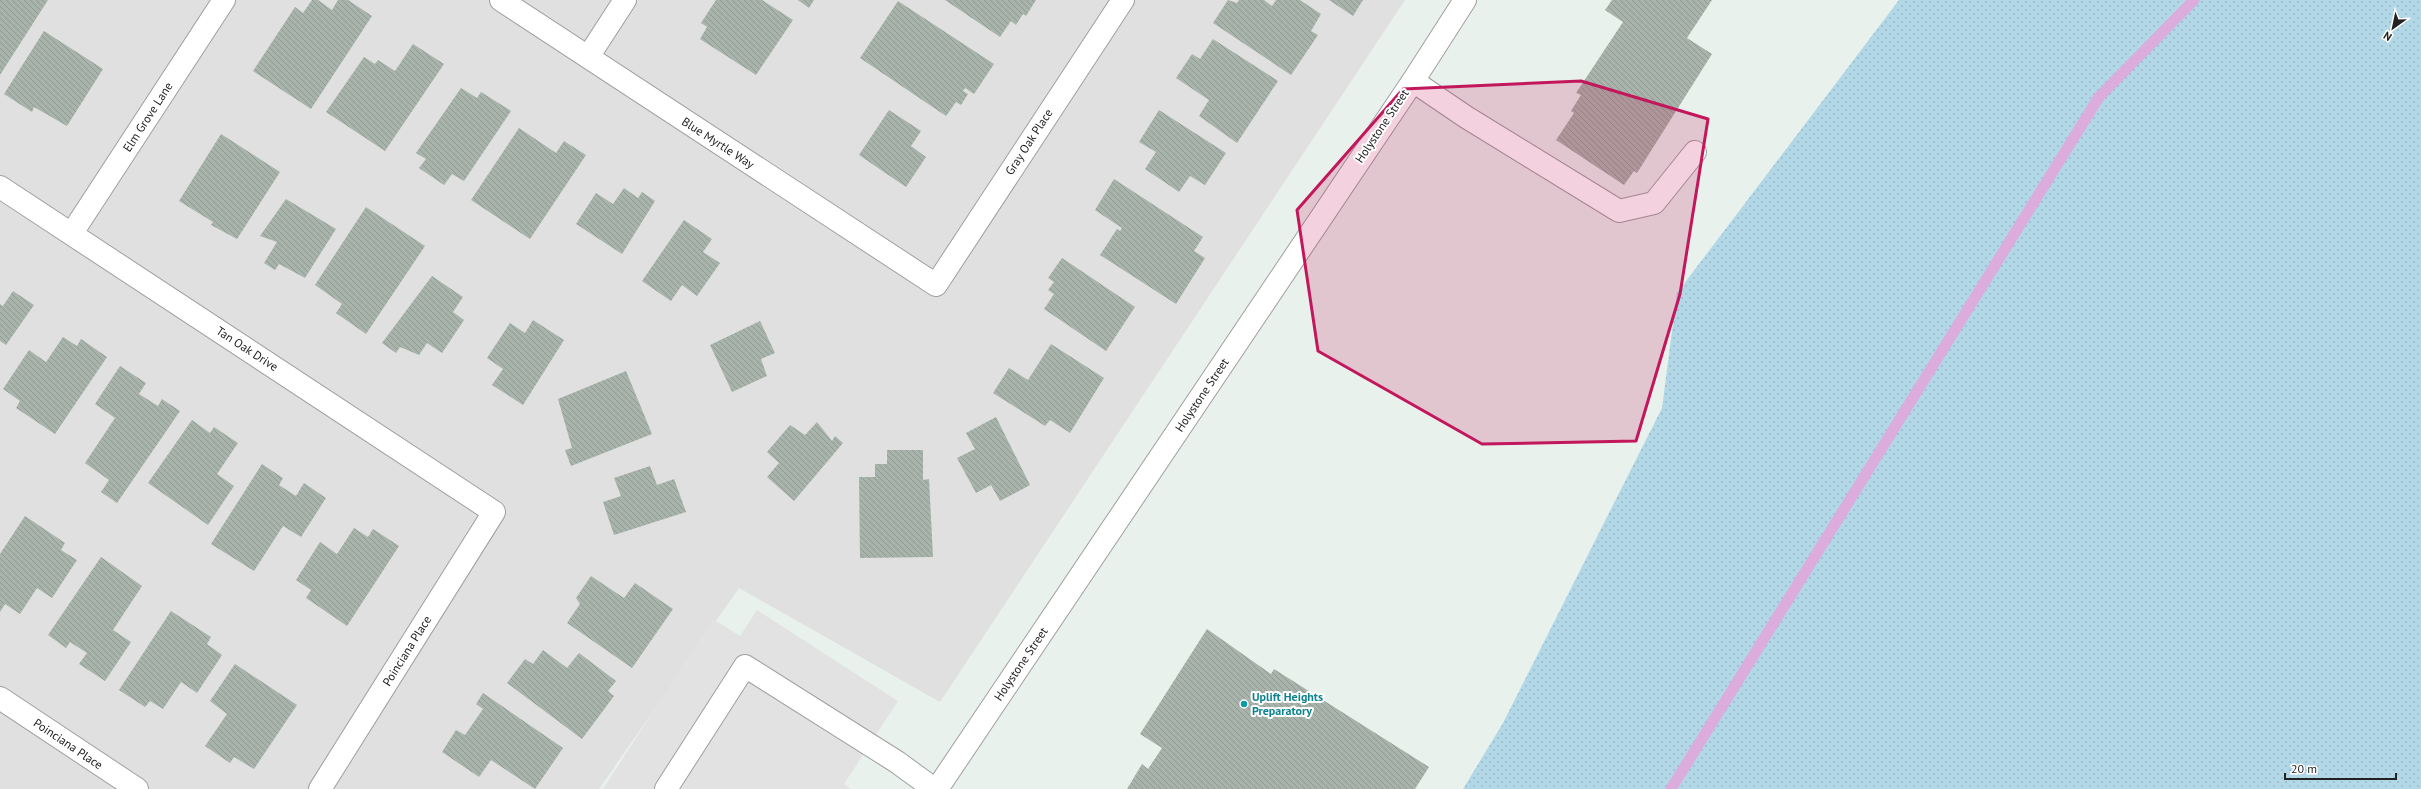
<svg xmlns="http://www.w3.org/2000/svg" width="2421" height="789" viewBox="0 0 2421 789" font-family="'PT Sans',sans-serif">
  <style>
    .residential { fill: #dfe0df }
    .grass { fill: url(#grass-dots) }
    .parking { fill: #e2e2e2 }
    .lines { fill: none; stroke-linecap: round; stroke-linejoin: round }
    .stream { stroke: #dcacdc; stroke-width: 11 }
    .building { fill: url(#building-back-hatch) }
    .minor-casing { stroke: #9f9f9f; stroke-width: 24 }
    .minor { stroke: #fff; stroke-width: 22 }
    .marked { fill: #c2185b; fill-opacity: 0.2; stroke: #c2185b; stroke-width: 3; stroke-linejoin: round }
    .culture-dot { fill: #0f9aa8; stroke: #fff; stroke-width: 1.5 }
    .labels { text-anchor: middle; stroke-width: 4; stroke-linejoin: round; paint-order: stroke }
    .street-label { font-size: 12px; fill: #222; stroke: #fff }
    .culture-label { font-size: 12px; font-weight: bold; fill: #0d838f; stroke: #fff; text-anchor: start }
  </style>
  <defs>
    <pattern id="grass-dots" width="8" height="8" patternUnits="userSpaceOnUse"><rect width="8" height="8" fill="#b2d8e8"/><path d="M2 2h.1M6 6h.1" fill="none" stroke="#99b9c7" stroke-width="1.8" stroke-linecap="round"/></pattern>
    <pattern id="building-back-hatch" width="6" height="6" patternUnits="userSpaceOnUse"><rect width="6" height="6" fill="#a8b4ab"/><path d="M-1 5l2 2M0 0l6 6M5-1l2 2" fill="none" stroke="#909a93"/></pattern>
  </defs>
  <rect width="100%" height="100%" fill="#e9f1ed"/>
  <path class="residential" d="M0,0H1405L940,702L739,588L599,789H0Z"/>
  <path class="grass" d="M1899,0H2421V789H1463L1503,723L1662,408L1677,293Z"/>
  <path class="parking" d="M757,610L898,701L844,784L851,789H603L713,619L740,636Z"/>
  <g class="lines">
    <path class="stream" d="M1671,789L2099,97L2194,0"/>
  </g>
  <g class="building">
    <path d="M0,0H48L0,75Z"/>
    <path d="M312,0H318L332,10L338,0H348L372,16L311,109L253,71L295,7L303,13Z"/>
    <path d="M716,0H762L793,20L756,75L700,39L707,27L701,23Z"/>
    <path d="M798,0H814L809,8Z"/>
    <path d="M945,0H1036L1026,16L1023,14L1016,25L1011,21L1000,37Z"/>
    <path d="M1228,0L1237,3L1239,0H1264L1272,6L1276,0H1300L1321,14L1311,31L1318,35L1291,75L1213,23Z"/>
    <path d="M1329,0H1363L1353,16Z"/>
    <path d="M1612,0H1712L1687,38L1712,54L1637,173L1634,171L1624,185L1556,140L1574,113L1571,111L1581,95L1576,93L1623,22L1605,10Z"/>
    <path d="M898,1L994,64L974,94L965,88L963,91L968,94L961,105L956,102L946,116L860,58Z"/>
    <path d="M44,31L103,69L67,126L34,107L32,112L4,94Z"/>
    <path d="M1213,39L1278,81L1237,143L1199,116L1209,100L1176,78L1192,54L1200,59Z"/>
    <path d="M413,44L444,64L385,151L326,112L364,57L375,64L378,60L395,71Z"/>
    <path d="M461,88L477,98L481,92L511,111L464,181L452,174L444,185L419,168L426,159L416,153Z"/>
    <path d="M889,110L921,131L911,146L926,157L906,187L859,155Z"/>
    <path d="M1159,110L1226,153L1205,185L1190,176L1179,192L1145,169L1156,152L1139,142Z"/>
    <path d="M519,128L556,153L564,141L586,155L530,239L471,200Z"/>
    <path d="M221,134L280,172L237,239L211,225L213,222L179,201Z"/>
    <path d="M1114,179L1203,237L1194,251L1205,258L1176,304L1100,255L1117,229L1120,231L1122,228L1095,210Z"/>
    <path d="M624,188L638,198L642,192L655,201L622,254L576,224L596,193L613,204Z"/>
    <path d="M286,199L336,229L305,278L279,264L275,270L264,263L277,242L260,236Z"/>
    <path d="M366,207L425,246L366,334L336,313L342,304L315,285Z"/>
    <path d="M684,220L712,239L703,252L720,263L697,296L682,285L671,301L642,281Z"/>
    <path d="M1062,258L1135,307L1106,351L1044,309L1054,294L1048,290L1054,282L1048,278Z"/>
    <path d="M432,276L463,297L453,312L464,320L442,353L427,343L419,355L400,347L396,353L382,343Z"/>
    <path d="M13,291L34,305L6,345L0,341V304L3,306Z"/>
    <path d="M533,320L564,340L523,405L492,385L503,369L487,358L510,323L525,333Z"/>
    <path d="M760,321L775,353L761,359L767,376L732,392L710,345Z"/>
    <path d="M63,337L77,346L81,339L107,357L55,434L16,408L20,401L3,389L29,350L46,362Z"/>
    <path d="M1051,344L1104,378L1070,433L1050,420L1045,426L993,393L1009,368L1028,380Z"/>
    <path d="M120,366L146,383L139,394L158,406L162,399L180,411L117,503L101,492L109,480L85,463L115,418L95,404Z"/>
    <path d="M626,371L652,434L571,466L565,450L572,448L558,399Z"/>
    <path d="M996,417L1030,485L1000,501L991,485L976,493L957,458L975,449L966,433Z"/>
    <path d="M192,420L210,433L214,427L238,443L217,474L234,486L208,525L148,483Z"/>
    <path d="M817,422L832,441L835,436L843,443L794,501L767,477L779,463L767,452L790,425L805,435Z"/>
    <path d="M887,450H923V480L929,479L933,557L860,558L859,477H875V464H887Z"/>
    <path d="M262,464L283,478L279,485L296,496L304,483L326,498L301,537L283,526L254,571L211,544Z"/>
    <path d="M650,466L657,485L674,479L686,512L614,535L603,502L621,496L614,478Z"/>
    <path d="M25,516L65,543L61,550L77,560L52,598L37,588L20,614L5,604L0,612V554Z"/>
    <path d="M354,528L368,537L373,529L399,546L347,626L306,598L311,590L296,580L320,542L337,554Z"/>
    <path d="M101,557L142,586L113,630L131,642L105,681L79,664L87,653L70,642L66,648L48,635Z"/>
    <path d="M591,576L624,598L635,583L673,609L632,668L567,623L580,604L576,598Z"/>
    <path d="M171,611L211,637L207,644L222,655L197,693L181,682L163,709L150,701L145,707L119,690Z"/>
    <path d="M1207,629L1271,674L1274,669L1429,767L1415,789H1127L1142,764L1148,769L1162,748L1140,734Z"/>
    <path d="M543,650L567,668L579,653L616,681L608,691L614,696L582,739L507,683L525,659L533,664Z"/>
    <path d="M235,664L297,705L254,769L234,757L230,763L205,746L227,714L210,701Z"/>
    <path d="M483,693L563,748L535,789L491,760L479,777L442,752L456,730L465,735L483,709L476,704Z"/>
  </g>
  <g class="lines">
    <g class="minor-casing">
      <g id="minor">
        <path d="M501,0L936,285L1123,0"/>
        <path d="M588,57L625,0"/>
        <path d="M1413,81L1466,117L1619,211L1654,203L1695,152"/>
        <path d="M0,187L494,512L320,789"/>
        <path d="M72,233L224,0"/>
        <path d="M0,698L137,789"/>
        <path d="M666,789L745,666L897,762L934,789"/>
        <path d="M937,789L1413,81L1465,0"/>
      </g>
    </g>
    <use href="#minor" class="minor"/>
  </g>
  <path class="marked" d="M1581,81L1708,119L1680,294L1636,441L1482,444L1318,351L1297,210L1403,89Z"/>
  <circle class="culture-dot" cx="1244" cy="704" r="4"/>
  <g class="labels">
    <g class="street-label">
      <text transform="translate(148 117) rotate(-57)" y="4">Elm Grove Lane</text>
      <text transform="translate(1382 126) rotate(-56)" y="4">Holystone Street</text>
      <text transform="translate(1029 142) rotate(-57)" y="4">Gray Oak Place</text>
      <text transform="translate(718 143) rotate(33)" y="4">Blue Myrtle Way</text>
      <text transform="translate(247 349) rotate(33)" y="4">Tan Oak Drive</text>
      <text transform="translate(1202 395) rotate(-56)" y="4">Holystone Street</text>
      <text transform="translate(407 651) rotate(-58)" y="4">Poinciana Place</text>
      <text transform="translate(1021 664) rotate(-56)" y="4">Holystone Street</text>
      <text transform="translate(68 744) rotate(34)" y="4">Poinciana Place</text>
    </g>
    <g class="culture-label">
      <text x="1252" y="701">Uplift Heights<tspan x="1252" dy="14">Preparatory</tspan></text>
    </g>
  </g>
  <g transform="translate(2393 28) rotate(213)" stroke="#ffffff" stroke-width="3" paint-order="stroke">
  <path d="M0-3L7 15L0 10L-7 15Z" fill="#222222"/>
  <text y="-6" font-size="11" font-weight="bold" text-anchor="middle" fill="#222222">N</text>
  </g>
  <path d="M2285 773v6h111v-6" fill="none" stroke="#222222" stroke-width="2"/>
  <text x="2291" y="773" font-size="12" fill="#222222" stroke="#ffffff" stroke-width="3" paint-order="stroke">20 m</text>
</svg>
